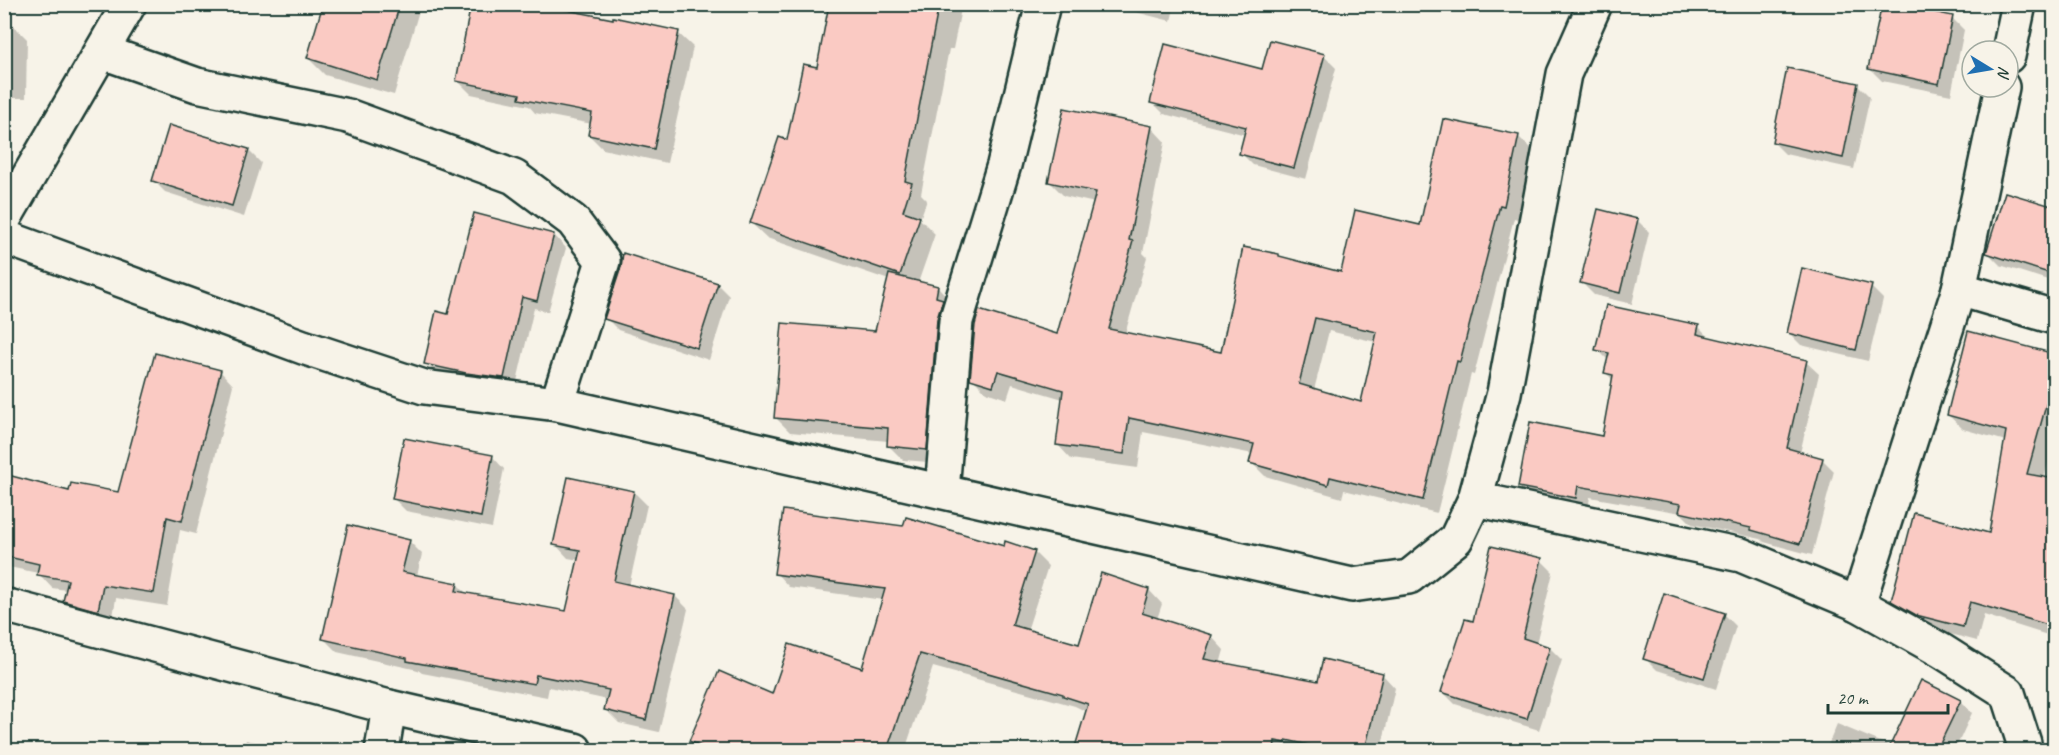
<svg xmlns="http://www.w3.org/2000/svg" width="2059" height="755" viewBox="0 0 2059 755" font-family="Caveat,sans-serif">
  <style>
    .shadow { fill: #0003; fill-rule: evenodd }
    .building { fill: #facac3; stroke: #1f3d34; stroke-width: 1.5; fill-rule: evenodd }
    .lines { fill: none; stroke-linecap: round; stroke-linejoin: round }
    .minor-casing { stroke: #1f3d34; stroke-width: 38 }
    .minor { stroke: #f7f3e8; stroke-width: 33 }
  </style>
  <rect width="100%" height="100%" fill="#f7f3e8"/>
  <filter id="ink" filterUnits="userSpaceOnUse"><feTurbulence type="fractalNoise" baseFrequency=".0167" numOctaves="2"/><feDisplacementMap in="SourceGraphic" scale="12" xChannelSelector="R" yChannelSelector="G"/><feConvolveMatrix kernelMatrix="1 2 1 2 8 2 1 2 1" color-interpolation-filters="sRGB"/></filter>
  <g filter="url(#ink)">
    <g class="shadow">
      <path d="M325,4H421L394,95L325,75L308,58Z"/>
      <path d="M831,4H962L953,49H949L921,194L927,200L920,219L935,234L918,283L938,287L952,302L941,463L903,460L888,445V441L790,432L775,417L877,332L889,280L767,238L751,223L788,142L818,69Z"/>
      <path d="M1104,4H1175L1171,21Z"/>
      <path d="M1952,18L1964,30L1951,95L1882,81L1870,69Z"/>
      <path d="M4,24H12L27,39L26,98H4Z"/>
      <path d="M678,33L693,47L667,163L603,149L589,135L592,124L535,113L529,106L471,94L457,80Z"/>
      <path d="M1324,56L1336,68L1306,179L1253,165L1241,153L1246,135L1164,114L1152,102Z"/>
      <path d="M1858,85L1870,97L1854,169L1785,154L1773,142Z"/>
      <path d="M170,127L249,151L261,163L244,217L165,192L153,180Z"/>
      <path d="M1151,127L1165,142L1143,253L1147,257L1125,334L1222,353L1281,258L1342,273L1422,227L1518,136L1532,150L1518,219L1514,218L1474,375L1471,374L1437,513L1344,490L1342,498L1265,476L1251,462L1253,454L1143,432L1138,468L1071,459L1057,444L1063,399L1012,384L1007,399L986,392L972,378L1058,336L1095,203L1064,196L1050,182ZM1329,331L1376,342L1363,404L1314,390Z"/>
      <path d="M2054,209V282L2000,265L1988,253Z"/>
      <path d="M1637,220L1649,232L1632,304L1594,295L1582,283Z"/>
      <path d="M554,235L566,248L548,312L534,308L515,390L438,375L426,363L449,316Z"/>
      <path d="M717,284L729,296L709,360L618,330L606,318Z"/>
      <path d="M1871,287L1883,299L1868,361L1801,345L1789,333Z"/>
      <path d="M1698,326L1711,339L1806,362L1819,374L1800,453L1822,459L1834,471L1812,555L1764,542L1761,539L1692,524L1681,513L1590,497L1588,509L1531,499L1519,487L1603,437L1613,380L1606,373L1609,361L1597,349Z"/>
      <path d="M2054,356V439L2044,479L2054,480V637L1984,615L1977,641L1932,629L1907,615L1892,600L1990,535L2006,441L1963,429L1948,415Z"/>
      <path d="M220,371L233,385L196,534L180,530L167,606L116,598L112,623L78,614L64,601L67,590L52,588L38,573L4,566V475L70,493L119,494Z"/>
      <path d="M492,456L504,469L492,528L406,511L394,499Z"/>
      <path d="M634,492L647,505L629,586L675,596L688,609L659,732L619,723L606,710L608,700L549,687L547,697L422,673L418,670L337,652L323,638L409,541L422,554L417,576L457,584L467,594L567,613L579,560L568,558L555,544Z"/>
      <path d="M1005,548L1034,552L1048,566L1027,631L1080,646L1149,590L1162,604L1157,619L1211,636L1224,650L1220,664L1319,683L1382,674L1395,688L1381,750H1076L1087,712L1075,706L933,667L905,750H700L690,741L773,696L863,670L883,600L789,587L776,573Z"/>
      <path d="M1541,560L1553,572L1536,644L1550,648L1562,660L1539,730L1455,704L1443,692Z"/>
      <path d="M1724,614L1736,626L1716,689L1657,670L1645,658Z"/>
      <path d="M1960,701L1972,713L1955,750H1912L1908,749Z"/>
      <path d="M1837,724L1900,750H1826Z"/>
      <path d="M246,740L291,750H243Z"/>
      <path d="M973,746L986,750H971Z"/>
    </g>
    <g class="building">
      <path d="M323,4H400L377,80L307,58Z"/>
      <path d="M471,4H537L613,19V17L679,31L654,149L588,135L592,113L519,99L520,94L456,81Z"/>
      <path d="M829,4H939L905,181L912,183L903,211L920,217L900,275L750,223L779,137L787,140L803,64L817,67Z"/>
      <path d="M1882,4H1894L1953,16L1939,84L1868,69Z"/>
      <path d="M1270,40L1325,54L1294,168L1239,154L1246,127L1150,103L1165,44L1262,69Z"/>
      <path d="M1787,68L1858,83L1843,158L1772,142Z"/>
      <path d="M1064,108L1152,126L1129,240L1133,241L1109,329L1221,352L1243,247L1279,254V256L1341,272L1355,210L1420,225L1443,119L1519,135L1504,206L1500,205L1460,362L1457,361L1423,500L1330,477L1328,485L1249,463L1254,444L1129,418L1124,454L1056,445L1063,390L998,371L993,386L970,379L975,325L979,310L1057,334L1096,192L1048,182ZM1315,318L1377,332L1361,402L1299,384Z"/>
      <path d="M169,125L249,149L232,206L152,181Z"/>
      <path d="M2005,192L2055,207V275L1986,253Z"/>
      <path d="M1598,209L1638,219L1620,293L1580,283Z"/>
      <path d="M474,213L554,234L537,301L522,297L504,378L466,373L424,364L436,311L448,314Z"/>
      <path d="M623,253L718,283L697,348L604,319L621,267Z"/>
      <path d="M1802,268L1872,285L1856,350L1787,333Z"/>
      <path d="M889,274L938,286L936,297L943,299L937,319L927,450L887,446L888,428L774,418L782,323L875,331Z"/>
      <path d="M1606,305L1699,325L1697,334L1807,360L1787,448L1823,458L1800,544L1751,530V528L1679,512L1681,504L1578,486L1576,498L1518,487L1530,422L1602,436L1613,375L1604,373L1609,353L1595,350Z"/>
      <path d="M1968,331L2055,354V373L2027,474L2055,479V627L1970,602L1963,627L1916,615L1891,601L1914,513L1989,533L2006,431L1947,415Z"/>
      <path d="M155,353L221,370L182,521L167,517L154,593L103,585L98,611L63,601L68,580L37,575L39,564L4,556V474L69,491L71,483L118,492Z"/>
      <path d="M404,438L493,455L481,517L392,499Z"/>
      <path d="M568,477L634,491L614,581L675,595L646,720L604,710L609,690L536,675L534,684L407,661V658L322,639L348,525L410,540L402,572L458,583L456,591L566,611L580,550L553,545Z"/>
      <path d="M783,510L903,526L906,517L1004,546L1005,541L1035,551L1012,625L1079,644L1101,573L1149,589L1142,613L1212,635L1204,659L1318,681L1323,659L1383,673L1365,750H1331L1286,740V743L1275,741L1274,750H1074L1088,704L1063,696V694L920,654L887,750H710L689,741L719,671L772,694L789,644L862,668L885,589L774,574Z"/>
      <path d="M1491,546L1542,558L1523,638L1550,647L1527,719L1441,692L1465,619L1473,621Z"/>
      <path d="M1664,593L1725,613L1704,678L1643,659Z"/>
      <path d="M1921,680L1961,700L1937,750H1888Z"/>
    </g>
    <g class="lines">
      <g class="minor-casing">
        <g id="minor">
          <path d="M103,52L197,85L348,116L514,177L573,221L603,261L557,404"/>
          <path d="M2008,56L2019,4"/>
          <path d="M4,219L129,4"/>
          <path d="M4,237L303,347L424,387L557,404L1352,585L1409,577L1456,539L1475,499L1504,393L1564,74L1595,4"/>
          <path d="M1959,289L2054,317"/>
          <path d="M942,491L956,321L1004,165L1043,4"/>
          <path d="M1475,499L1741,555L1858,604L1942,651L2008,693L2024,743L2023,750"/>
          <path d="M1858,604L1959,289L2002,87"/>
          <path d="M4,605L389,707L575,750"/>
          <path d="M382,750L389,707"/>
        </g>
      </g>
      <use href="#minor" class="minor"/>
    </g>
  </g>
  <rect width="2059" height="755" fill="none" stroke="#f7f3e8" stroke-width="24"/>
  <rect x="12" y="12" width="2035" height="731" fill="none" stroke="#1f3d34" stroke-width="2" filter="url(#ink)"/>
  <g transform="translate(1990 69) rotate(101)"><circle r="28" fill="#f7f3e8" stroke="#a1aaa0" stroke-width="1.5"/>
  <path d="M0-4.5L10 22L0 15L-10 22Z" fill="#1f6fb2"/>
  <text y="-9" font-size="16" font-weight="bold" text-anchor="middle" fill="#1f3d34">N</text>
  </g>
  <path d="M1828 704v9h120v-9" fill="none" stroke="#1f3d34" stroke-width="3"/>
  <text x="1837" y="704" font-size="18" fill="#1f3d34" stroke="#f7f3e8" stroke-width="4.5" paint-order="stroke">20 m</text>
</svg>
